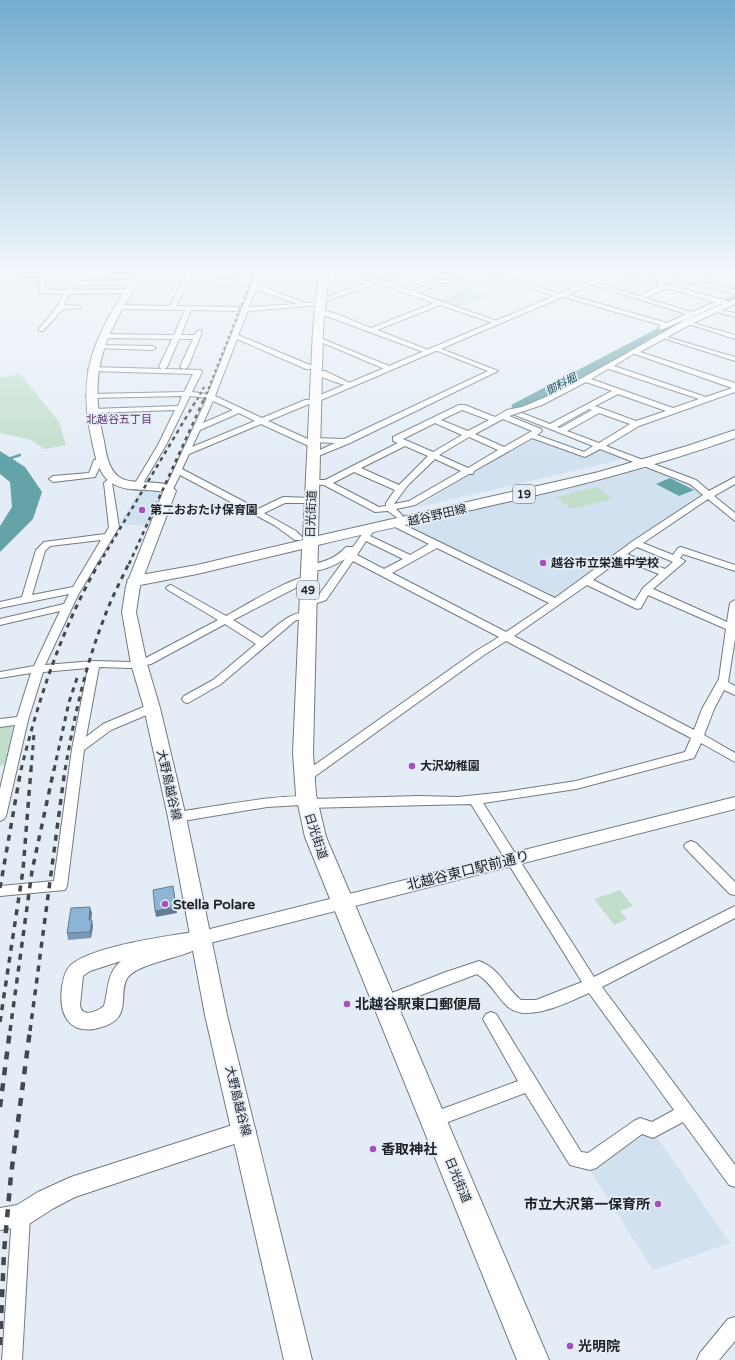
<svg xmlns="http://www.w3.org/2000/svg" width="735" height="1360" viewBox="0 0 735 1360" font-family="'Varela Round','Noto Sans JP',sans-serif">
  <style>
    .built { fill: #d2e1f0 }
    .green { fill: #c1decb }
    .water { fill: #64a3a8 }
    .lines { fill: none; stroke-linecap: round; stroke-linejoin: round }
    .stream { stroke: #64a3a8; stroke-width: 2.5 }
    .river { fill: #64a3a8; fill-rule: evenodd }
    .minor-casing { stroke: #727b82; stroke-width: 2 }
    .tertiary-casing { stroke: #727b82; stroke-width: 2 }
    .secondary-casing { stroke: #727b82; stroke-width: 2 }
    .primary-casing { stroke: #727b82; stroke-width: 2 }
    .minor { fill: #fff; fill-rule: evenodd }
    .tertiary { fill: #fff; fill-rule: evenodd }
    .secondary { fill: #fff; fill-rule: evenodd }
    .primary { fill: #fff; fill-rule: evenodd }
    .rail-far4 { stroke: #44484c; stroke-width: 2; stroke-dasharray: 3 3; stroke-linecap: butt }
    .rail-far3 { stroke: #44484c; stroke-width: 2.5; stroke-dasharray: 4 4; stroke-linecap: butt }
    .rail-far2 { stroke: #44484c; stroke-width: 3; stroke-dasharray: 5 5; stroke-linecap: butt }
    .rail-far1 { stroke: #44484c; stroke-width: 3.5; stroke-dasharray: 6 6; stroke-linecap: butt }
    .rail { stroke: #44484c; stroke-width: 4.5; stroke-dasharray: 8 8; stroke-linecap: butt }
    .wall { fill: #799ab7 }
    .shaded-wall { fill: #637d95 }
    .building { fill: #8db3d5; stroke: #637d95 }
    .poi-dot { fill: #a550be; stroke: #e4edf6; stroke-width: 1.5 }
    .labels { text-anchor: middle; stroke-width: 3.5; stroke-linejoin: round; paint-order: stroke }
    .far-water-label { font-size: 11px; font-style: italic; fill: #1b5257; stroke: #e4edf6 }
    .far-neighbourhood-label { font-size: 11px; fill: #5f366c; stroke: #e4edf6 }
    .shield { fill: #e4edf6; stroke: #5c6065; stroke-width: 1 }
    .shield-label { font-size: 11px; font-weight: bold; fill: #212427 }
    .poi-label { font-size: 12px; font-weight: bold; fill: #212427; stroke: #e4edf6; text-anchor: start }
    .street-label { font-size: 12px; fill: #212427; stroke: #e4edf6 }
    .near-street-label { font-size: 14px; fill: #212427; stroke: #e4edf6 }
    .near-poi-label { font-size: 14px; font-weight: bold; fill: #212427; stroke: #e4edf6; text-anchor: start }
  </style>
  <rect width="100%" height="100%" fill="#e4edf6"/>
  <g class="built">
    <path d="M532,436L586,457L600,448L628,458L415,508Z"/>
    <path d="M653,467L690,482L704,494L553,599L408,526Z"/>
    <path d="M140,490L159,493L162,496L149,526L119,524Z"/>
    <path d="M640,1129L654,1133L730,1243L653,1270L587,1166Z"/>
  </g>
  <g class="green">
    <path d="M219,275H238L233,291L213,290Z"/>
    <path d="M466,289L487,296L457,307L436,300Z"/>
    <path d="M20,374L59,422L66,445L45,449L29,439L0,433V378Z"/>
    <path d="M597,487L612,499L572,509L556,497Z"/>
    <path d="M13,725L6,765L0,766V727Z"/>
    <path d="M620,890L633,906L620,911L627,919L614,925L594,899Z"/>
  </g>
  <g class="water">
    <path d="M0,451L25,467L42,492L33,519L0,552V526L12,507L10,482L0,474Z"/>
    <path d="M670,478L694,490L679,496L656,484Z"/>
  </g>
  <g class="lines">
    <path class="stream" d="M8,459L20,455"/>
    <path class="river" d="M735,295V302L670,330L521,410L517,411L511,407L513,404L662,326Z"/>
    <g class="minor-casing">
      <g id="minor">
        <path d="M62,271L60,274L45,276V290H65L71,283L75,271H81L78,281L133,280L136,282L133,284L76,285L71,290L128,289L131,291L128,293L69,294L64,305L80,306V308L63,309L43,331H39V329L57,307L63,294L40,293L39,276L20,278L17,276L20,274Z"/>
        <path d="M188,271L233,272L236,274L233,276H192L176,306L243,307L257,271H263L258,285L305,303L323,302L324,303L321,305L248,311L238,335L310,365H320V369H306L237,339L215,396L262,418L305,400H319V404H309L268,421L310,440L314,438L344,439L488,371L435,350V348H439L498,371L350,443L316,457H313L309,455L335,443L315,442L318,445L317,447H311L261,424L189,454L182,469L258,509L283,497L315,498L316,500L312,503H285L264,513L296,531L303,538L301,540H295L274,525L180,475L172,491L169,492L165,489L207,398L190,396L166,445L142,485L138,488L134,485L158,445L175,410L92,413L88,411L92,409L178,406L182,396L90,398L86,396L90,394L184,392L193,374L92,371L88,369L92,367L162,369L159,367L172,339L104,338L101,336L104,334L174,335L185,310L119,309L116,307L119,305L170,306ZM256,289L297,304L249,307ZM191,310L241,311L208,394L192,392L202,372L201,370L164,369L167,367L179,339H193L180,367L184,369L188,367L202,332L199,330L194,335H181ZM213,401L233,410L203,423ZM239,413L255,421L192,447L200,430Z"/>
        <path d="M345,271C357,270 368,280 379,279C390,277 398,271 410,271L384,281L412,291L439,280H446L470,271H485L561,294H566L667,323L686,314L588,283L593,282L639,296L660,286L612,271H620L643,277L662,271L695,279L713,271H720L701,281L735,290V294L661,274L649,279L720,299H726V301L733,304L730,306L721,304L661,330L658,328L661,325L563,297H558L478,272L448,283H442L417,293L500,322V324H496L440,305L377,330L431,351L432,352L429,354L318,313V311C331,309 357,323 371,328L434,303L378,283L329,300H319V298L326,297L372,281ZM666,288L715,302L692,312L645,298Z"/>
        <path d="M415,271H427L424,273Z"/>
        <path d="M445,271H453L435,278L430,277Z"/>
        <path d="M714,309L735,313V317L714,311Z"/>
        <path d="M686,321L735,335V339L686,323Z"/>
        <path d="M660,335L735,357V361L660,337Z"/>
        <path d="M316,338H320L394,368L387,370L316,340Z"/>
        <path d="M98,345L153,346L156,348L153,350L96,348V346Z"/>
        <path d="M633,350L635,351V353L614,366L706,397L735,387V392L639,426L606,446L696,480L709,491L735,477V484L714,496L735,513V521L708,499L643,543L673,555L678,548L681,547L735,565V571L683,554L680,558L685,561L683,563L653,589L727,622L730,603L735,600V639L728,682L735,686V695L724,690L714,709L704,735L735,753V762L701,743L694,758L690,759L576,789L483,803L594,977L735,906V918L602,987L735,1165V1187L729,1185L683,1122L653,1138L642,1134L596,1168L590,1170L570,1165L525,1093L432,1128L426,1125L424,1120L426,1115L518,1081L483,1019L486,1014L491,1012L496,1014L581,1152L588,1153L634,1121L640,1118L652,1122L674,1110L589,993C568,1002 525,1025 506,1005C495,994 491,983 477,974L384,1009L379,1008L377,1003L379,998L446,972L479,961C501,969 505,988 521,1000H536L582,982L471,804L306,808L300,805L267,807L177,822L173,820L171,817L173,814L177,812C194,810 305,789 312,799L419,796L458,797L505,792L576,781L685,752L691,738L506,641L484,655L307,782H299L297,779L299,776L476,651L499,637L353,561L326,600L308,606L304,605L303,603L318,596L345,559C334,566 319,573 306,570L304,568L306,566C322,562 334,560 346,547H353L368,526L371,525L376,528L370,536L410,555L429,544L393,526V522L396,521L555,598L633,541L703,495L690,484L600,449L585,457L532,438L474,471L473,474H469L415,505L396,509L403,516L399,519L388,511L375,512L324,485L310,484V480H325L398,443L393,441V437L459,405H465L495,417L507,410L522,407L553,394ZM608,369H609L699,399L673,408L591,379ZM586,382L612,391L550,424L522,413L515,415L593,446L584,452L537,435L542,431L541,429L509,416L542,405ZM618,394L666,411L636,421L595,406ZM589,409L592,410L560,428L557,427ZM462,410L489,420L468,431L441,420ZM599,413L630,424L599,443L567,431ZM503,419L532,431L504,447L475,434ZM435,423L462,435L433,452L403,439ZM469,437L498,450L468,468L439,455ZM405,446L428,456L399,485L361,468ZM435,459L461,471L409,501L394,504L408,485ZM354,472L395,490L386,503V506L379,507L333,483ZM366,541L403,559L384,569L357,555ZM637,547L671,561L673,562L665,569L627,554ZM437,548L549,603L506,632L392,573ZM621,559L659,574L643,588L635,601L593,580ZM587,585L637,609L641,608L648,595L726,629L719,679L702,709L694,730L514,636Z"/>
        <path d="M314,371H325L354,385C348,389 323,376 314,375Z"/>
        <path d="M102,458L106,460L101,464L95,477L53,482L49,479L53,476L89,473L94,460Z"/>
        <path d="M113,475L117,478L112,483L119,527L78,595L45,665L94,661L130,662L144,659L218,620L168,590L166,588L168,586L171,585L226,616C241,608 297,573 311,577L313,579L233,620L262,638C272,630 299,602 312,617L307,620H296L221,684L188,703L184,702L182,699L184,696L213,680L256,644L225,624L151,664L130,668L99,667L86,737L103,724L148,705H156L158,708L156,711L111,730L84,750L67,886L65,890L0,896V886L54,881L72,749L88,668L43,672L28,720L6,816L4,819L0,821V789L15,725L0,727V719L17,717L31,673L0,678V672L34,666L60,611L0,625V619L64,604L69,594L0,608V602L22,597L36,550L44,542L105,534L109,527L104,483ZM101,540L73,587L32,595L45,551L50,546Z"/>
        <path d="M691,841L696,843L735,882V895L730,894L686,849L684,846L686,843Z"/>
        <path d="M21,1207L27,1210L30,1216L22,1360H2L12,1216L15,1210Z"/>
        <path d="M735,1317V1341L719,1360H697L700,1353L728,1319Z"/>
      </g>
    </g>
    <g class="tertiary-casing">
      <g id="tertiary">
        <path d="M613,271H623L319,401H313L311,399Z"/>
        <path d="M735,299V304L691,324L640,352L735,383V389L629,352L685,320Z"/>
        <path d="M735,797V809L206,944C200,947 193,951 187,953C172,959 138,965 128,977C117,992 133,1016 105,1026C72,1038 58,1018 62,987C63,980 65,970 71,965C92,946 172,935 202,931ZM121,961C106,974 109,989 104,1006C97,1012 81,1018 80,1005L83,976L90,971Z"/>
        <path d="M245,1121L252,1124L256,1131L252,1138L75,1197L54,1208L29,1224L21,1227L0,1230V1208L17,1205L38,1192L71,1177Z"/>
      </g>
    </g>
    <g class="secondary-casing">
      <path id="secondary" d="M137,271H145C107,333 86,366 104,441C106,453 108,469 119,477C134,487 167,477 176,491L140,586L136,612L147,664L160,708L186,817L227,1015L312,1360H284L205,1015L168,817L144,708L131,664L122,612L126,586L163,492C146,488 126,493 110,482C98,473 95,455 92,441C75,366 98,333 137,271Z"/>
    </g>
    <g class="primary-casing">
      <path id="primary" d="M319,271H329L323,330L318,536L599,472L687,446L735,430V438C599,487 458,511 318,545L313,753L316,795L326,837L549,1360H517L305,837L296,795L293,753L302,549L197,574L135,586L129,584L127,581L129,578L135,576L197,565L303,540L313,330Z"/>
    </g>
    <use href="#minor" class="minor"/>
    <use href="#tertiary" class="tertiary"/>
    <use href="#secondary" class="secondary"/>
    <use href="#primary" class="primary"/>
    <g class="rail-far4">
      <path d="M197,400L204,387"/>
      <path d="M204,400L255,271"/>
    </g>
    <g class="rail-far3">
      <path d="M99,564L197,399"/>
      <path d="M129,564L204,399"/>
    </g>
    <g class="rail-far2">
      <path d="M21,770C39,697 62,628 99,563"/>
      <path d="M31,770L34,734"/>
      <path d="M54,770L69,702L78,675"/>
      <path d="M65,770C74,719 84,670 103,621C110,601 120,582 129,563"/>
    </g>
    <g class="rail-far1">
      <path d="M0,888L21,769"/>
      <path d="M0,1022L23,870L31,769"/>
      <path d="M10,1031L32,871L54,769"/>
      <path d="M30,1031L65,769"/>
    </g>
    <g class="rail">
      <path d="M0,1107L10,1030"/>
      <path d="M0,1345L4,1252L11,1175L30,1030"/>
    </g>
  </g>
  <path class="wall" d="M92,913L91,920L93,926L91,938L68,940L67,933Z"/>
  <g class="shaded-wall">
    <path d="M173,886L177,913L156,917L155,911Z"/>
    <path d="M90,907L92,913L90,926L89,920Z"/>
    <path d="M92,920L93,926L91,938L90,932Z"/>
  </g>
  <g class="building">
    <path d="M173,886L176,907L155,911L153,890Z"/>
    <path d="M90,907L89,920H92L90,932L67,933L71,908Z"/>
  </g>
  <linearGradient id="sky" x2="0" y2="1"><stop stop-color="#73adce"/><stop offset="0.59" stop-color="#f3f7fb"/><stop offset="1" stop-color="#f3f7fb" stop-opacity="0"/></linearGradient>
  <rect width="735" height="461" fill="url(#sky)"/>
  <g class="poi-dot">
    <circle cx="142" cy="510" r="4"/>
    <circle cx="543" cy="563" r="4"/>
    <circle cx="412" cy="766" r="4"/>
    <circle cx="165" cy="904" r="4"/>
    <circle cx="347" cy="1004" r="4"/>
    <circle cx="373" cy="1149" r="4"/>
    <circle cx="658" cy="1204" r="4"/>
    <circle cx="570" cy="1346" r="4"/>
  </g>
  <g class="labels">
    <g class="far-water-label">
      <text transform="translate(561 384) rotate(-28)" y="4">御料堀</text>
    </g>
    <g class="far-neighbourhood-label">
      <text x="119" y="423">北越谷五丁目</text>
    </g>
    <g class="shield">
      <rect x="513" y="485" width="22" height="18" rx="3"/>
      <rect x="297" y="581" width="22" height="18" rx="3"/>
    </g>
    <g class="shield-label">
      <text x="524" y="498">19</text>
      <text x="308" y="594">49</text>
    </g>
    <g class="poi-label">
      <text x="150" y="514">第二おおたけ保育園</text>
      <text x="551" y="567">越谷市立栄進中学校</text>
      <text x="420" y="770">大沢幼稚園</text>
    </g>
    <g class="street-label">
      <text transform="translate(311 514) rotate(-88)" y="4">日光街道</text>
      <text transform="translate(437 515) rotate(-13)" y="4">越谷野田線</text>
      <text transform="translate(169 785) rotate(77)" y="4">大野島越谷線</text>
      <text transform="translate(316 836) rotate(72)" y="4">日光街道</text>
      <text transform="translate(238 1101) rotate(76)" y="4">大野島越谷線</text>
      <text transform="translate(458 1180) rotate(67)" y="4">日光街道</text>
    </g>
    <g class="near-street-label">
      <text transform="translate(468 870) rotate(-14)" y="5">北越谷東口駅前通り</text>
    </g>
    <g class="near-poi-label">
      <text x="173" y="909">Stella Polare</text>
      <text x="355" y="1009">北越谷駅東口郵便局</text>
      <text x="381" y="1154">香取神社</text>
      <text x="650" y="1209" text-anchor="end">市立大沢第一保育所</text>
      <text x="578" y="1351">光明院</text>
    </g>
  </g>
</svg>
